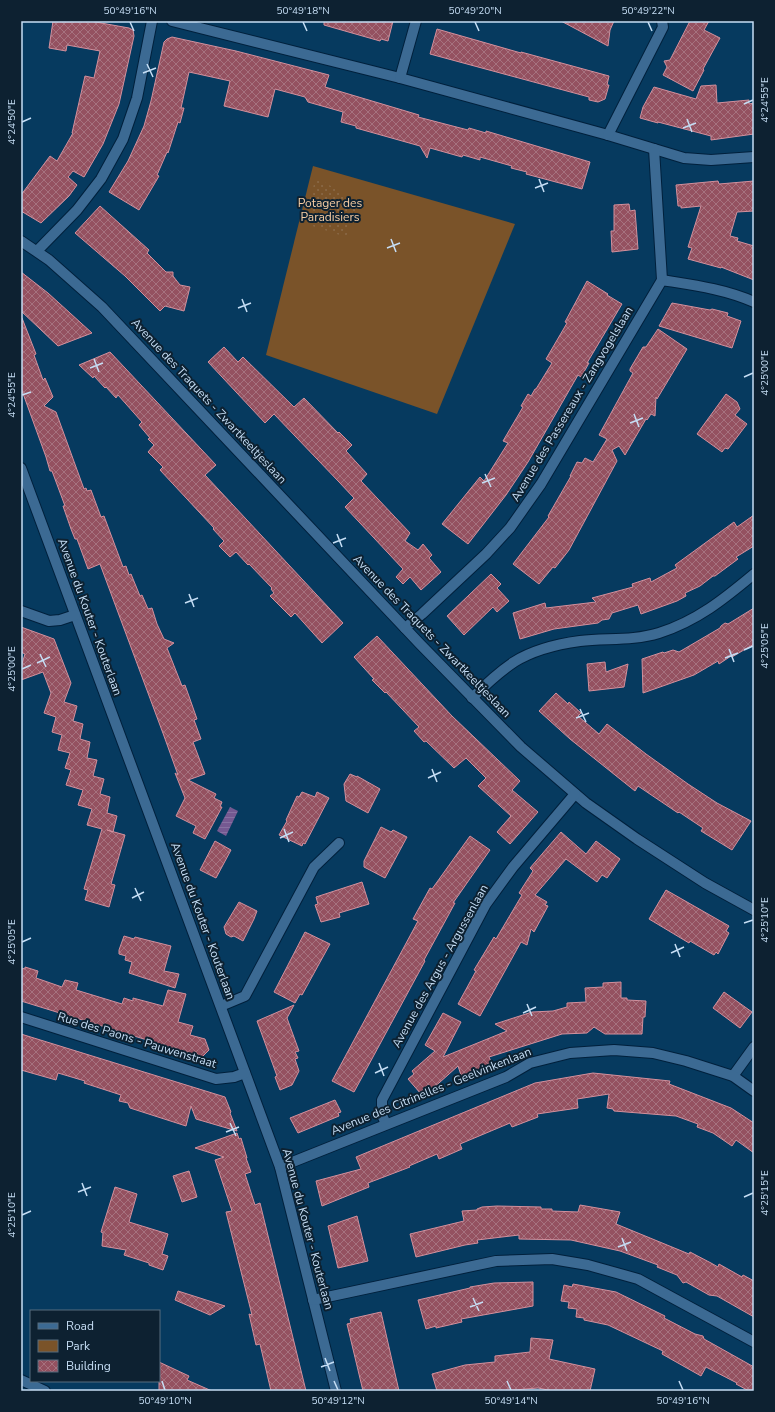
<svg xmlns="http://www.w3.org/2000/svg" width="775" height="1412" viewBox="0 0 775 1412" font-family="'Nunito Sans',sans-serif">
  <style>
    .park { fill: #7a5329 }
    .garden { fill: url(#garden-dots) }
    .water { fill: url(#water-rules) }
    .building { fill: url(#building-cross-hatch); stroke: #d3909d }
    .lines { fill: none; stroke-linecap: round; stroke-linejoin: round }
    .minor-casing { stroke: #00203c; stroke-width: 12 }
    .minor { stroke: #3c6a93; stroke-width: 10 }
    .ticks { fill: none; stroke: #c6def5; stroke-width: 1.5 }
    .labels { text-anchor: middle; stroke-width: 4; stroke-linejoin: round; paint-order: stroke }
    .park-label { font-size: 12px; fill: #f7cda3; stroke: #0d2131 }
    .street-label { font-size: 12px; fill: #c6def5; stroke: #0d2131 }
    .neatline { fill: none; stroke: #c6def5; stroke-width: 1.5 }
    .ticks-label { font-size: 10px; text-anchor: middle; fill: #c6def5 }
  </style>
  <defs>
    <pattern id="garden-dots" width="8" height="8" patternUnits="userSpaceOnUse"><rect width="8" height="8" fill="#7a5329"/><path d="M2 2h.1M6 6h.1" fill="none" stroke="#8b6b49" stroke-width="1.8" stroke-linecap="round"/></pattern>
    <pattern id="water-rules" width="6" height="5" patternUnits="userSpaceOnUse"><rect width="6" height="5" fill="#755991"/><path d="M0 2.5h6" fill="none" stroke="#8770a1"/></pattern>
    <pattern id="building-cross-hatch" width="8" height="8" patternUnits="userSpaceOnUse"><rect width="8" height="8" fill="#945160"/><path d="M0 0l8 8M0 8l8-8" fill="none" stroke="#a6727f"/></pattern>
  </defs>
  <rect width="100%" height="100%" fill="#063a5f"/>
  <path class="park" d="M313,166L515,224L437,414L266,355Z"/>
  <path class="garden" d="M316,177L334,188L357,206L346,237L303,223Z"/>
  <path class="water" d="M230,807L238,811L226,836L217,831Z"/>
  <g class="building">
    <path d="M53,21H90L129,28L133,30L134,36L119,104L103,144L84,177L73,171L68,177L77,185L69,196L41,223L21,211V195L50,156L57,161L73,133H72L85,76L94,78L100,51L67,45L66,51L49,48Z"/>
    <path d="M324,21H393L388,41L381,39L380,41L324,25Z"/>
    <path d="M561,21H614L610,30L608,46Z"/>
    <path d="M690,21H709L704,30L720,38L703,69L704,70L693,91L663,75L667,67L664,61L670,60Z"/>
    <path d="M437,29L521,53V52L609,76L607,85H609L605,99L598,102L589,100V97L430,54Z"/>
    <path d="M172,37L236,51L329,75L325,87L419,115L418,117L468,130L469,128L486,133V131L590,162L582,189L526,174L527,172L511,168L512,166L480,157V160L463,155L462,157L430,148L427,158L420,146L356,128V126L341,122L343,112L308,102L305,97L275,89L268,117L224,106L230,81L189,72L181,108H184L180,123L178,122L168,153L167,152L157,175L159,176L139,210L109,192L128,161L144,126L151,101L164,42L167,39Z"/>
    <path d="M716,85L717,103L749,100V104L754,103V134L711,140V136L658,122V123L640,118L643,107L654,87L696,99L701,86Z"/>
    <path d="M718,181L719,184L754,181V211L737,212L730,236L738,238L737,241L754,246V280L721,267V268L688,259L692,248L688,247L701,206L681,208V206H678L676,185Z"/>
    <path d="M629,204L630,211L635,210L638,249L612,252L611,231H614V205Z"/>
    <path d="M100,206L149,250L147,253L166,272H173V276L180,285L190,287L184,311L165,306L160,311L125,276L75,233Z"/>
    <path d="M21,272L48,293L92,333L58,346L21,311Z"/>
    <path d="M587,281L608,294L607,295L622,304L587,363H589L581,377L578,375L528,462L506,495L468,544L442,524L480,477L484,481L508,443L503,441L523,407L521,406L528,394L531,396L535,389H536L552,363L546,359L567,323L565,322Z"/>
    <path d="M672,303L710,310L712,309L728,313L727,316L741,321L732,348L659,326Z"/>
    <path d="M21,318H22L36,354L34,355L43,380L45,378L53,397L44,406L56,412L84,489L86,488L87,491L91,490L101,517L104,516L123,567L126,566L129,575L131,574L140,596L142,595L148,609L152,608L157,624L164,639L174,643L167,648L182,686L185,685L197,719L194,720L201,739L193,742L205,774L188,780L216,794L214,798L222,802L220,807H222L205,839L193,833L196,826L176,816L185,798L175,773L178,775L164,736L100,564L88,569L77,539H75L71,529L63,506H65L52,471H50L46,457L21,388Z"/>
    <path d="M658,329L687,349L657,399L656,397L655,416L651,414L647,420L646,419L625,455L619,446L612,450L617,461L569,550L555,568L553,567L539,584L513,564L549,517L548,516L571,476H570L577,462L582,463L585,458L593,462L607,439L599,435L633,373L630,371V369L643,347H646Z"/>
    <path d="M224,347L238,362L243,357L294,407L304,398L338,433L339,432L352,445L346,451L367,474L361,481L410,533L405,541L418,550L423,544L432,555L429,558L441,572L421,590L410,577L403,584L396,577L403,569L345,507L354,498L339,482L274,414L265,423L208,362Z"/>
    <path d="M110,352L216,465L205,475L343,623L322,643L295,613L291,617L270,596L274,593L271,589L272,588L249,564L248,565L236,552L230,557L219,546L224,541L213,529L214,528L160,470L163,467L148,452L154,445L148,439L150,438L139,425L142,422L118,395L116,398L106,387L105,388L94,376L93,378L79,365Z"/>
    <path d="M726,394L737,402L740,409L735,415L747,424L728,449L725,448L722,452L697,434Z"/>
    <path d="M754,515V546L736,557L738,559L715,576H713L700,586L685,593L686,596L677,601L641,614L638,605L612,613L609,619L602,620L598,623L554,629L520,639L513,613L545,603L546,608L596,602L592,598L633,587L632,584L650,578L651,582L677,568L675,565L734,522L737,527Z"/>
    <path d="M491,574L501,584L497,588L509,601L497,612L493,607L464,635L447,616Z"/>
    <path d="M754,608V644L732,657L731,656L719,664L718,661L694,675L643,693L642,659L663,652L664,653L673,650L679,652L720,628L721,626L725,623L728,624Z"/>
    <path d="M21,627L54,639L71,683L64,702L77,706L73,721L83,724L80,739L90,742L87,758L97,760L93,776L104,779L100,794L110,797L107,813L117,816L113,832L107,830L125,835L111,884L115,885L109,907L85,900L88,890L84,889L102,829L87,825L92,809L78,805L83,790L66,785L71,770L65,768L70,753L58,750L62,735L52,732L56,717L44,713L51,693L43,672L21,680V667L25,654L21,652Z"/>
    <path d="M377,636L452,716L520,781L512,790L538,812L510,844L497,832L511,816L478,786L486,778L466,758L454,768L426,741L424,742L414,731L419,727L386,692L385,693L372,680L374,679L354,657Z"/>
    <path d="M605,662L606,672L628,664L624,687L589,691L587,664Z"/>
    <path d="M556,693L568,704L569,702L581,713L578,716L599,734L607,724L646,754L688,784L717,803L751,821L732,850L701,831L703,828L679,812L678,813L638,786L635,791L570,739L539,711Z"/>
    <path d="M350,774L357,777V776L380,789L368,813L346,801L344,784Z"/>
    <path d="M302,792L315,797L317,792L329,798L305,844L303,843L302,846L279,835L287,821L286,820L297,796L299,797Z"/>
    <path d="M381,827L391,832L393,830L407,837L385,878L364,867V861Z"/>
    <path d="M561,832L586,854L596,841L620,859L607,878L602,875L597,882L566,859L535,895L547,902L545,905L548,906L534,932L531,929L527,945L521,942L480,1016L458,1004L476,971L474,970L494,937L496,939L522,895L519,893L533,871L530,868Z"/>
    <path d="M470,836L490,850L453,903H455L424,960L425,961L354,1092L332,1081L418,921L413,919L430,888L432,889Z"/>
    <path d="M215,841L231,850L216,878L200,870Z"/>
    <path d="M362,882L369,904L339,913L340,917L321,922L315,905L318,904L316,897Z"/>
    <path d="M666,890L729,926L726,931L729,933L718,954L716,952L714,955L690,941L689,943L649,919Z"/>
    <path d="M239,902L257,911L254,919L243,941L234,936L231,937L226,934L224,927Z"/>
    <path d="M305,932L330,944L302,995L300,994L295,1003L274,992Z"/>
    <path d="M124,936L134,939L135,937L171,946L164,971L179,974L175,988L129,973L132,962L125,960L126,956L119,954V950Z"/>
    <path d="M25,967L38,971L36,978L62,987L65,980L78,983L76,990L122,1004L124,998L133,1001V998L163,1006L168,990L186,994L178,1022L193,1026L190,1035L205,1039L209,1050L202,1057L21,1001V968L25,969Z"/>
    <path d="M621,982V998H627V1000L646,1001L645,1017H643L642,1034H605L594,1027L587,1033L562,1034L489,1057L493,1066L462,1078L458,1066L430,1091L428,1088L421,1094L408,1079L414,1074L412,1071L435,1051L425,1045L443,1013L461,1022L443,1057L507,1031L495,1024L532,1012L553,1011L567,1007V1003L586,1002L585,988L603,987V983Z"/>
    <path d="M724,992L752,1012L740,1028L713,1008Z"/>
    <path d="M294,1005L287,1018L299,1051L295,1052L298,1058L295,1059L299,1071L292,1085L280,1090L275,1077L277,1076L257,1021Z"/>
    <path d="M21,1034L225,1097L231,1112L230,1113L237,1131L196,1119L191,1106L186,1126L130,1108L128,1103L119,1101L121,1095L84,1083L85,1081L58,1073L56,1080L21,1070Z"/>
    <path d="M593,1073L670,1081L669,1084L731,1108L754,1123V1153L736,1140L732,1146L713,1133L697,1127L698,1124L676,1116L614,1111L613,1109L607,1108L609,1094L577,1099L578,1108L537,1114L538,1117L512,1127L510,1123L460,1144L462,1149L439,1159L437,1154L409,1166L410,1167L368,1183L369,1187L322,1206L316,1181L361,1169L356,1157L535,1083Z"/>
    <path d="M335,1100L341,1112L338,1113L339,1116L298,1133L290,1118Z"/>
    <path d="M237,1133L239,1139L241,1138L247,1158H246L251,1172L245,1174L255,1205L260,1203L306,1391H271L260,1344L256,1345L249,1314L252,1315L226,1212L232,1211L215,1160L224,1157L195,1148Z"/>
    <path d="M189,1171L197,1197L182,1202L173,1176Z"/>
    <path d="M115,1187L137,1194L129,1222L168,1234L162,1254L168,1256L163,1270L149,1265V1263L124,1255L126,1250L102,1246L103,1233L101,1232Z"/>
    <path d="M580,1205L620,1212L616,1224L689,1254L690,1252L711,1263L718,1267L719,1264L742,1277L743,1275L754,1281V1317L717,1296L709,1295L686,1282L683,1283L677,1275L657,1267L658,1265L620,1251L571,1240L519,1239V1235L477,1240L478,1243L465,1245L416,1257L410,1234L464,1221L462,1211L477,1210V1209L482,1207L497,1206L541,1207V1209H552V1211L578,1212Z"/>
    <path d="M357,1216L368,1261L338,1268L328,1226Z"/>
    <path d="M533,1282V1306L461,1319L462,1322L436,1328V1326L426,1329L418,1300L470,1288V1287L494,1283Z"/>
    <path d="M573,1284L616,1292L665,1316L664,1318L695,1334L703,1336L704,1339L754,1367V1391H749L736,1384L737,1383L706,1367L701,1376L662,1354L663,1351L608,1325L584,1320V1318L576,1317L577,1309L568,1308L569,1302L561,1301L564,1285L572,1287Z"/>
    <path d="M178,1291L225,1306L210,1315L175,1300Z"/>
    <path d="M381,1312L391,1356L399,1391H363L347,1324L351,1323L350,1319Z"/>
    <path d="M531,1338L553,1340L549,1359L595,1369L590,1391H553L538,1388L502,1391H437L432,1374L465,1365L495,1362V1356L530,1352Z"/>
    <path d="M159,1362L189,1376L187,1380L212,1391H159Z"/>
  </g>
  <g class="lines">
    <g class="minor-casing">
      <g id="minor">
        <path d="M172,21L400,78L608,135L684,158L711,160L754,157"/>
        <path d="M400,78L416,21"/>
        <path d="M608,135L663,27L662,21"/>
        <path d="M21,241L49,260L102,307L420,644L521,747L586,803L637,839L705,883L754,910"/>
        <path d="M37,251L77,210L101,179L123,139L137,98L152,21"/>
        <path d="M662,280C693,285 725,289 754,302"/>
        <path d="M21,468L280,1167L336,1391"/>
        <path d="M21,611L49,621L60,620L75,615"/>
        <path d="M405,628L422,614L486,554L510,528L541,484L662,280L654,149"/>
        <path d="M472,698C485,685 499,672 514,662C533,650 558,644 580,641C607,638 633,641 659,633C697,621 724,599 754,574"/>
        <path d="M221,1006L245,996L314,867L339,843"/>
        <path d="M21,1017L216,1079L234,1077L245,1073"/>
        <path d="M733,1076L754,1047"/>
        <path d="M386,1124L382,1115V1100L486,904L513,867L575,794"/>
        <path d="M280,1167L506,1077L530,1063L570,1053L614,1050L653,1053L686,1061L733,1076L754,1091"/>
        <path d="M313,1300L496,1261L552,1259L588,1265L638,1279L754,1342"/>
        <path d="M21,1380L45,1391"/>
      </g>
    </g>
    <use href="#minor" class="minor"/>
  </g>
  <path class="ticks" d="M130,22L134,31M303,22L307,31M475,22L479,31M648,22L652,31M147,64L153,77M143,73L156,68M744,104L753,100M687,119L692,132M22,122L31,118M683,128L696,123M539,179L544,192M535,188L548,183M391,239L396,252M387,248L400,243M242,299L247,312M238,308L251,303M94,359L99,372M90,368L103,363M744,377L753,373M22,395L31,392M634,414L639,427M630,423L643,418M485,474L491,487M482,483L495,478M337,534L342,547M333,543L346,538M189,594L194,607M185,603L198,598M729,649L734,662M744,650L753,646M40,654L46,667M725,658L738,653M37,663L50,657M22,669L31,665M580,709L586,722M576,718L589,713M432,769L437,782M428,778L441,772M284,829L289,842M280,838L293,832M135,888L141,901M132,898L144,892M744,923L753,920M22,942L31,938M675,944L680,957M671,953L684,947M527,1004L532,1016M523,1013L536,1007M379,1063L384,1076M375,1073L388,1067M230,1123L236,1136M226,1132L239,1127M82,1183L87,1196M78,1192L91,1187M744,1197L753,1193M22,1215L31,1211M622,1238L627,1251M618,1247L631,1242M473,1298L479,1311M470,1307L483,1302M325,1358L330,1371M321,1367L334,1362M162,1381L165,1390M334,1381L338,1390M507,1381L511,1390M679,1381L683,1390"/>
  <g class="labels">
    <g class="park-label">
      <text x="330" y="207">Potager des<tspan x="330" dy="14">Paradisiers</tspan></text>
    </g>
    <g class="street-label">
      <text transform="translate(209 401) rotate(47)" y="4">Avenue des Traquets - Zwartkeeltjeslaan</text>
      <text transform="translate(572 404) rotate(-59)" y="4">Avenue des Passereaux - Zangvogelslaan</text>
      <text transform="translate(90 617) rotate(70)" y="4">Avenue du Kouter - Kouterlaan</text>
      <text transform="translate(432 636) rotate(46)" y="4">Avenue des Traquets - Zwartkeeltjeslaan</text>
      <text transform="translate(203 921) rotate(70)" y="4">Avenue du Kouter - Kouterlaan</text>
      <text transform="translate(440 966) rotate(-61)" y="4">Avenue des Argus - Argussenlaan</text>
      <text transform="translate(137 1040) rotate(17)" y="4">Rue des Paons - Pauwenstraat</text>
      <text transform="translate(431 1091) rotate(-22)" y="4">Avenue des Citrinelles - Geelvinkenlaan</text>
      <text transform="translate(308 1229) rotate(75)" y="4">Avenue du Kouter - Kouterlaan</text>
    </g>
  </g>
  <rect width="775" height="1412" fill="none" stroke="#0d2131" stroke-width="44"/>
  <rect x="30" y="1310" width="130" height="72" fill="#0d2131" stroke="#576d7f"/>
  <rect x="38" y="1323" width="20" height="6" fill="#3c6a93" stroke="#576d7f"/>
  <text x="66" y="1330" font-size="12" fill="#c6def5">Road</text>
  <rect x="38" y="1340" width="20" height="12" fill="#7a5329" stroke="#576d7f"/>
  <text x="66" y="1350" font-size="12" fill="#c6def5">Park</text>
  <rect x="38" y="1360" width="20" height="12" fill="url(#building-cross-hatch)" stroke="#576d7f"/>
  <text x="66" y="1370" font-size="12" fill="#c6def5">Building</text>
  <rect x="22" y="22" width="731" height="1368" class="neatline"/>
  <g class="ticks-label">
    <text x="130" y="14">50°49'16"N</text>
    <text x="303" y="14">50°49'18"N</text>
    <text x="475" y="14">50°49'20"N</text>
    <text x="648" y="14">50°49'22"N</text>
    <text transform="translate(764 100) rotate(-90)" y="4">4°24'55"E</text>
    <text transform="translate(11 122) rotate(-90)" y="4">4°24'50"E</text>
    <text transform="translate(764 373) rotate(-90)" y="4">4°25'00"E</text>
    <text transform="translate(11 395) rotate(-90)" y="4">4°24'55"E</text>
    <text transform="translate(764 646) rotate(-90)" y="4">4°25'05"E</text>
    <text transform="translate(11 669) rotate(-90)" y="4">4°25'00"E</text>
    <text transform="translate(764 920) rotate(-90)" y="4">4°25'10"E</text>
    <text transform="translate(11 942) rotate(-90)" y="4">4°25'05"E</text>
    <text transform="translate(764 1193) rotate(-90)" y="4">4°25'15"E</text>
    <text transform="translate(11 1215) rotate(-90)" y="4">4°25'10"E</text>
    <text x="165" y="1404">50°49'10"N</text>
    <text x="338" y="1404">50°49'12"N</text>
    <text x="511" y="1404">50°49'14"N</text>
    <text x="683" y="1404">50°49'16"N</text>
  </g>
</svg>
